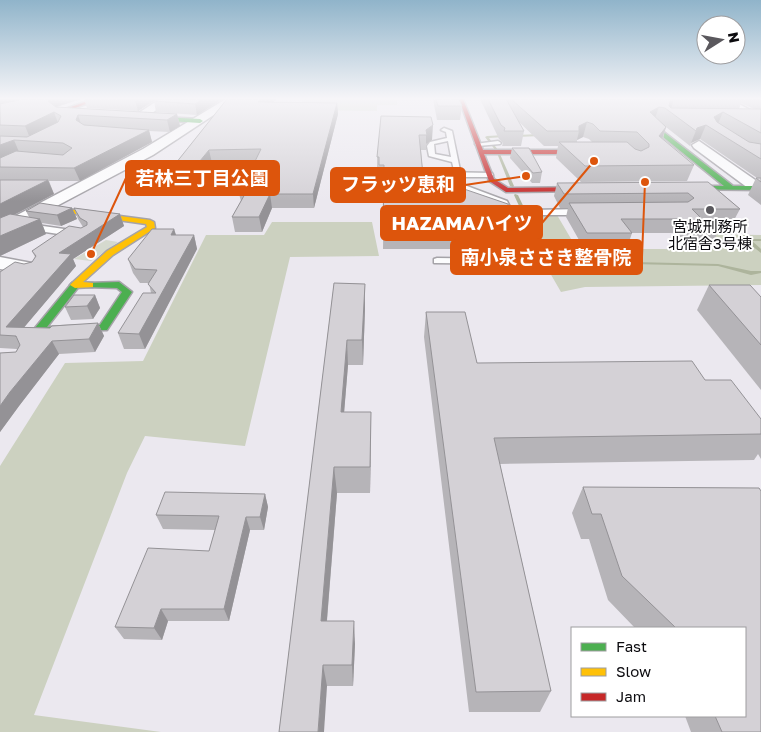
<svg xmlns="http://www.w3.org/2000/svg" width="761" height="732" viewBox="0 0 761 732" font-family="'Golos Text','Noto Sans JP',sans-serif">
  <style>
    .green { fill: #d5d9ce }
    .forest { fill: #ccd1c0 }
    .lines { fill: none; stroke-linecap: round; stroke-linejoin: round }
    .stream { fill: #adb49c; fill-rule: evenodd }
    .lane-casing { stroke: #a5a3a8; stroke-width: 3 }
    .street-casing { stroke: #a5a3a8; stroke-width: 3 }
    .fast-casing { stroke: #a5a3a8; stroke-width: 3 }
    .slow-casing { stroke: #a5a3a8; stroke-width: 3 }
    .jam-casing { stroke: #a5a3a8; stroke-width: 3 }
    .lane { fill: #fcfcfd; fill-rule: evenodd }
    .street { fill: #fcfcfd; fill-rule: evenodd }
    .fast { fill: #4caf50; fill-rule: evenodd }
    .slow { fill: #ffc107; fill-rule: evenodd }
    .jam { fill: #c62828; fill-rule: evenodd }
    .wall { fill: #b6b4b8; fill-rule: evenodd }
    .shaded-wall { fill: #949296 }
    .building { fill: #d4d1d6; stroke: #949296 }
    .poi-dot { fill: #5a585d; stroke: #fff; stroke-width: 2 }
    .labels { text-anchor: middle; stroke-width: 4; stroke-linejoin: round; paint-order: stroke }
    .far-poi-label { font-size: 15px; fill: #0c0b0f; stroke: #fff }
    .leader { fill: none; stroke: #dd550c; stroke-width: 2 }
    .callout-dot { fill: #dd550c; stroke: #fff; stroke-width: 2 }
    .callout { fill: #dd550c; stroke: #dd550c; stroke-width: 2 }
    .callout-label { font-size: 19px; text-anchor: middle; font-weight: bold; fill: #fff }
  </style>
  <rect width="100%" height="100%" fill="#ebe8ef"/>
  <g class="green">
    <path d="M305,99H397V105H377V111L293,110Z"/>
    <path d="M106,240L118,242L91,261L74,259Z"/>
  </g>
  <g class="forest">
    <path d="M557,215L577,249H711L698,234L761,235V285L585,287L561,292L517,216Z"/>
    <path d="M272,222H372L379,256L290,257L245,446L145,436L127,473L34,715L161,732H0V466L65,363L143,361L206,235H264Z"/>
  </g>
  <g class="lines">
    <g class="stream">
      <path d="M539,134L540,136L517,137L515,136L517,135Z"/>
      <path d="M505,135L504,137L489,138L498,150L496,151L485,137L487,136Z"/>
      <path d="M497,153L500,154L514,186L513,187L510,186Z"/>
      <path d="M515,194L518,195L549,260L718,264L751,271H761V273L751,275L718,266L545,262L514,195Z"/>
      <path d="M746,239H761V241H752L761,249V253L746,241Z"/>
    </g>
    <g class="lane-casing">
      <g id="lane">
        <path d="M444,128L452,131L460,170H454L452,162L429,156L427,146L430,142L447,138L446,132L441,130ZM448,141L451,157L435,154L434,144Z"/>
        <path d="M498,141L501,143L500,144L478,146L475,144Z"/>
        <path d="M439,172L492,173L493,175L489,177H456L459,183L507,201L517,221H530L527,213L531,210L583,209L587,212L583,215H536L540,224L539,226L519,227L534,258L522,264L434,263V259L437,258L518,259L524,257L501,205L451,185L440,188L423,181L425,175ZM439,176L451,181L441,184L431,180Z"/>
        <path d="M29,224L78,231L82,234L78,237L26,229V225Z"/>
      </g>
    </g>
    <g class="street-casing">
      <g id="street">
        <path d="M160,99H172L142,120H134V116Z"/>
        <path d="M226,99H238L153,155L0,236V224L143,149Z"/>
        <path d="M718,99H730L761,116V125Z"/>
        <path d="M699,141L761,184V192L752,191L694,148L692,145Z"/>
        <path d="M0,257L37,264L40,268L37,272L30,274L0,269Z"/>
      </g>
    </g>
    <g class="fast-casing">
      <g id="fast">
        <path d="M142,116L200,119L203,121L200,123L140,119Z"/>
        <path d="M652,126H656L733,186H761V190L676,189L675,188L678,186H724L652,128Z"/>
        <path d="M75,282L80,285L47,327L100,325L122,292L117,288L87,287V283L119,282L132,292L107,330L35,332L34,330L35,328L72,283Z"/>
      </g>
    </g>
    <g class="slow-casing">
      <path id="slow" d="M44,206L150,220L154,222L155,228L113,255L83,282L93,283V287L75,288L70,285L72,283L107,251L147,227L146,224L47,210L43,208Z"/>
    </g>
    <g class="jam-casing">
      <g id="jam">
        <path d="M93,99H99L67,111L84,112L86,115L57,112Z"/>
        <path d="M459,99H463L483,150H586L588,147L594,152L591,154H484L494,179L508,188L592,187L595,189L592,191L506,192L489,181Z"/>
      </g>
    </g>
    <use href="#lane" class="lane"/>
    <use href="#street" class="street"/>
    <use href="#fast" class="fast"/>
    <use href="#slow" class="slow"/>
    <use href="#jam" class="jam"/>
  </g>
  <g class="wall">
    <path d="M0,99H81L57,107L177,114L180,126L170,132L149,131L152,142L80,181H49L54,194L14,215L29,217L26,211L72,208L77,219L61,226L42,223L46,234L0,256Z"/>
    <path d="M84,99H157L138,111L87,108Z"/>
    <path d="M157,99H223L197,115L156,112L154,101Z"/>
    <path d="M227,99H277L273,102L337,103L338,114L314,208H272L262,232H235L232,217L241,201L239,194L255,162L212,163L193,187L171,186L168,173Z"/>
    <path d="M433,99H459L462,106L460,120H437Z"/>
    <path d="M480,99H761V205L748,195L756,178H757L700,139L691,143L690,146L666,127L663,139L694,165L687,181L581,182L556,158L558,146H544L518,121L524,131L521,146H502L503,143L499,139ZM741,103L754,109H739ZM583,137L589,139L592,142H577V140Z"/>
    <path d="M431,117L432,140L426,144V150H421L423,175L519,230L516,249H383L384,181H379V173H377V157Z"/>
    <path d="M512,148L542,172L540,183H532L510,158Z"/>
    <path d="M708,182L740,209L733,222L706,223L717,234L710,248H688L675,233H632L627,248L583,247L566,217L568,208H560L554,196L557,183Z"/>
    <path d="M74,208L120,214L124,226L73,259L76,266L24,327L50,328L98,323L104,336L95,352L59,354L19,406L0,432V353L16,352L17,349L0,348V272L32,262L35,257L32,251L83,227L78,219Z"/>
    <path d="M174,229L176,235H194L197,249L145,349H124L118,333L151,293L149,283H140L133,273L128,259Z"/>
    <path d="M334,283L365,284V308L363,365H348L344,412H371L370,493H337L327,621L355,644L353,686H327L279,732Z"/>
    <path d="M709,285L761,297V390L697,310Z"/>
    <path d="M95,295L100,308L93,319L71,320L65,307Z"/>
    <path d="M426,312L477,363L705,380L761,419V459L758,454L754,460L500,464L551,691L540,712H469L424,337Z"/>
    <path d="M583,487L759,488L761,491V732H691L685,716H745V628H635L608,600L589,539H581L572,513Z"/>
    <path d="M265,494L268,507L264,530H250L229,621H168L162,640L124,639L115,627L209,551L215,530L163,529L156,515Z"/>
  </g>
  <g class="shaded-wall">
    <path d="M0,99H17L19,102L0,107Z"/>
    <path d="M50,99H81L55,107L48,101Z"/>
    <path d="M137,99H157L138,111L135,100Z"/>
    <path d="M203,99H223L197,115L195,104Z"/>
    <path d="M262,99H277L260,113L258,102Z"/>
    <path d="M674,99L670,112L667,110L670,101Z"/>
    <path d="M337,103L338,114L314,208L313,194Z"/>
    <path d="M659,107L654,121L650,112Z"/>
    <path d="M54,112L58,123L30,138L25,126Z"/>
    <path d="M723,112L717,126L714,117Z"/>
    <path d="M177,114L180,126L170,132L167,120Z"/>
    <path d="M78,115L82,127L76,120Z"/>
    <path d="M587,122L583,137L577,140L579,131V126Z"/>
    <path d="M433,125L432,140L426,144V130Z"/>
    <path d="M706,125L700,139L691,143L697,128Z"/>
    <path d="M666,127L661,142L659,136Z"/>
    <path d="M149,130L152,142L80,181L74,168Z"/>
    <path d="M14,140L19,152L0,160V145Z"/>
    <path d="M209,150L212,163L193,187L190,173Z"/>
    <path d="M48,180L54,194L0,222V204Z"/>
    <path d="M270,194L272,208L262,232L259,217Z"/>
    <path d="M72,208L77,219L61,226L57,215Z"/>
    <path d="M120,214L124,226L73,259L76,266L16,337L6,327L59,253Z"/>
    <path d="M40,219L46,234L0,256V236Z"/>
    <path d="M174,229L178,242L171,235Z"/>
    <path d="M194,235L197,249L145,349L139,334Z"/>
    <path d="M365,284V308L363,365L362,340Z"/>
    <path d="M95,295L100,308L93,319L87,306Z"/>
    <path d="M98,323L104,336L95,352L89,339Z"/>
    <path d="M347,340L348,365L342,438L341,412Z"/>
    <path d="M52,341L59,354L19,406L0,432V406L10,392Z"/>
    <path d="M371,412V438L370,493V467Z"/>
    <path d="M334,467L337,493L325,643L321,621Z"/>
    <path d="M265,494L268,507L264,530L260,517Z"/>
    <path d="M246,517L250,530L229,621L224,609Z"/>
    <path d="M161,609L168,621L162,640L154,628Z"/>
    <path d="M354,621L355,644L353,686L352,665Z"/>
    <path d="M323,665L327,686L324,732H318Z"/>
  </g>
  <g class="building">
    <path d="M20,99H50L48,101L56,107L177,114L167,120L78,115L76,120L84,125L149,130L74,168L0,167V158L16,151L63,155L72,148L63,143L14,140L0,145V136L27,137L58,122L61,116L54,112L25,126L0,125V104L19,100Z"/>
    <path d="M117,99H137L135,100Z"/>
    <path d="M157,99H203L195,104L154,101Z"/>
    <path d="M227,99H262L258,102L337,103L313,194H270L259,217H232L245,194H239L261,149L209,150L190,173H168Z"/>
    <path d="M436,99H459L462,106H438Z"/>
    <path d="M488,99H506L524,131H504L505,128L501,125Z"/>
    <path d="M511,99H674L670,101L669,106L671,108L761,109V133L723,112L714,117L717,122L749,142L761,144V159L706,125L697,128L696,131L665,108L659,107L650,112L666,127L659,136L694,165L585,166L559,142H627L635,149L641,151L649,147V144L637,132L600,131L593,124L587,122L579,126V131H547Z"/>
    <path d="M381,116L431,117L433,125L426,130L427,135H419L423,175L508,204L519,230L383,231L384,165H379V157H377Z"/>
    <path d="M512,148H529L542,172L533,173Z"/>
    <path d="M756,178H761V182Z"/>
    <path d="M0,180H48L0,204Z"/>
    <path d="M708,182L740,209H692L717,234H694L680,219H621L632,233H587L569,203L688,202L694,198L688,193L564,194L557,183Z"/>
    <path d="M40,203L72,208L57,215L26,211Z"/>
    <path d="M74,208L120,214L59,253L71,254L6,327L50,328L52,326L98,323L89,339L52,341L10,392L0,406V353L16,352L20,345L16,336L0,335V272L15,262L24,264L32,262L36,256L32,251L69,226L81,228L87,225V222L80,218Z"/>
    <path d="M10,214L40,219L0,236V218Z"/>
    <path d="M152,229H174L171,235H194L139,334L118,333L143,293H156L148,284L157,270L135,269L128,259Z"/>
    <path d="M334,283L365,284L362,340H347L341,412H371L370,467H334L321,621H354L352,665H323L318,732H279Z"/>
    <path d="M709,285H750L761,297V345Z"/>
    <path d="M74,295H95L87,306L65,307Z"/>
    <path d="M426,312H465L477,363L692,361L705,380H731L761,419V434L494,438L551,691L476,692Z"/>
    <path d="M583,487L759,488L761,491V732H722L715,716H745V628H676L622,576L601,514H592Z"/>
    <path d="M165,492L265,494L260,517H246L224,609H161L154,628L115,627L148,548L209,551L219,516L156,515Z"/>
  </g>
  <linearGradient id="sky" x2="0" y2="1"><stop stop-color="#90b4ca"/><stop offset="0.49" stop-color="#f6f5f8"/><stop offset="1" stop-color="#f6f5f8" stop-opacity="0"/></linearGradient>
  <rect width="761" height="201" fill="url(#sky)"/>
  <circle class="poi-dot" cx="710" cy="210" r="5"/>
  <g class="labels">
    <g class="far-poi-label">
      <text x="710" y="232">宮城刑務所<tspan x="710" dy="17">北宿舎3号棟</tspan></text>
    </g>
  </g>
  <path class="leader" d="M91 254L126 178M526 176L465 185M594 161L542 223M645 182L642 257"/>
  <g class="callout-dot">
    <circle cx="91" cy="254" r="5"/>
    <circle cx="526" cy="176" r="5"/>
    <circle cx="594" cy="161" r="5"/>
    <circle cx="645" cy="182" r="5"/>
  </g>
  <g class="callout">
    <rect x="126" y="161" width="153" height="34" rx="5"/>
    <rect x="331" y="168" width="134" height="34" rx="5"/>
    <rect x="381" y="206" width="161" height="34" rx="5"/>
    <rect x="451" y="240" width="191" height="34" rx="5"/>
  </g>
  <g class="callout-label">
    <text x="202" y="185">若林三丁目公園</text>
    <text x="398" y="191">フラッツ恵和</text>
    <text x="462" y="230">HAZAMAハイツ</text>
    <text x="546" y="264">南小泉ささき整骨院</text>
  </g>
  <rect x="571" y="627" width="175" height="90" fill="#ffffff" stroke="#9e9d9f"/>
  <rect x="581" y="643" width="25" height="8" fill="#4caf50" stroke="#9e9d9f"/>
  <text x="616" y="652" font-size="15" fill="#0c0b0f">Fast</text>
  <rect x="581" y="668" width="25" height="8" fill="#ffc107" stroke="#9e9d9f"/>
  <text x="616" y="677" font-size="15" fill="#0c0b0f">Slow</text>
  <rect x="581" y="693" width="25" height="8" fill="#c62828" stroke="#9e9d9f"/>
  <text x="616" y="702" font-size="15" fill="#0c0b0f">Jam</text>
  <g transform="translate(721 40) rotate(79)"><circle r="24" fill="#ffffff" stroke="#9e9d9f"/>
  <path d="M0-4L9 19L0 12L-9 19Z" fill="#5a585d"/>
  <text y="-8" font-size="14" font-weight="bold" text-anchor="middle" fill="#0c0b0f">N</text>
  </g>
</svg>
